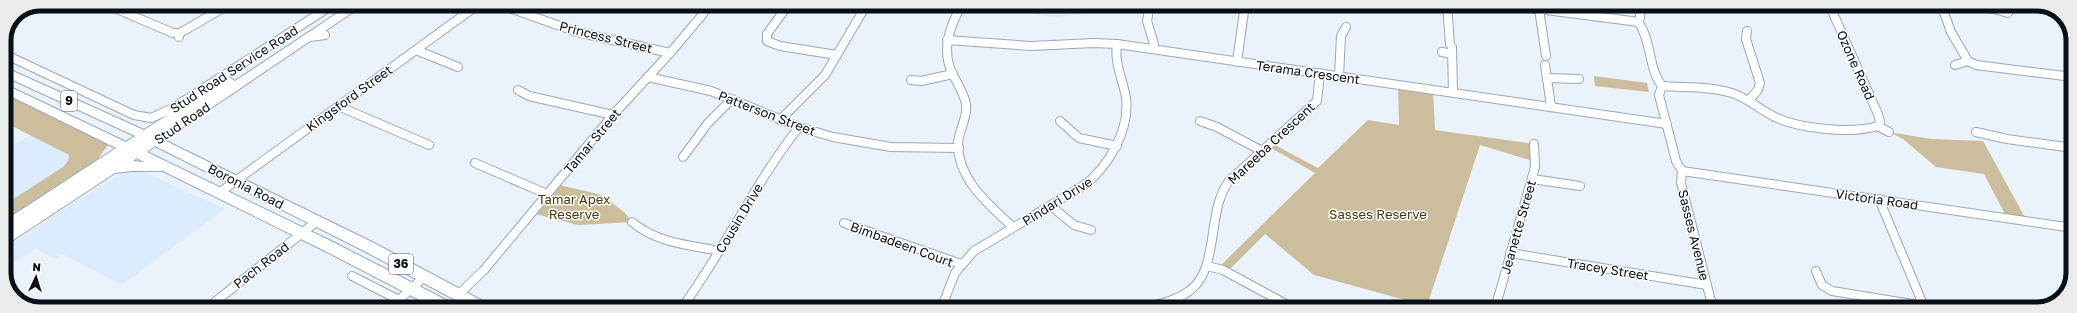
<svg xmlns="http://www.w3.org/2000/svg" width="2077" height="313" viewBox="0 0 2077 313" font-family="'Golos Text',sans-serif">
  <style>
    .built { fill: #dcebfd }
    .green { fill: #ccbe9c }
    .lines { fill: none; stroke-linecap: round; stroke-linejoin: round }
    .street-casing { stroke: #96a9be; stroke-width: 10 }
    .primary-casing { stroke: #96a9be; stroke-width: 2 }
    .street { stroke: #fff; stroke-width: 8 }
    .primary { fill: #fff; fill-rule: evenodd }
    .labels { text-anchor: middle; stroke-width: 3; stroke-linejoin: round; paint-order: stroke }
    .shield { fill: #fefefe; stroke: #52575c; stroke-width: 1 }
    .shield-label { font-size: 12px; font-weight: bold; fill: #080f16 }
    .street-label { font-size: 13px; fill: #080f16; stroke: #fefefe }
    .park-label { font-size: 13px; fill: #49390b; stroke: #fefefe }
    .rim { fill: none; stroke: #080f16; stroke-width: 5 }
  </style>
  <rect width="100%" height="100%" fill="#eaf2fb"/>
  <g class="built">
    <path d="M971,4H1103L1101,12L1053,17Z"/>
    <path d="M2048,7L2063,15L2073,36V45Z"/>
    <path d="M30,135L69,155L68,161L63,167L4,205V150Z"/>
    <path d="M135,171L146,173L225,209L121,285L63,254L55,259L36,249L4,270V248L110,180L121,174Z"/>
  </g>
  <g class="green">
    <path d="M1594,76L1647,83L1649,92L1595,86Z"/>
    <path d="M1398,84L1433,89L1435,130L1534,144L1536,162L1480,145L1427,306L1314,275L1265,234L1227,272L1218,268L1315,173L1268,146L1271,143L1318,168L1368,120L1399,125Z"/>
    <path d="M4,88L111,141L87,174L4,228V205L63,167L68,161L69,155L4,122Z"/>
    <path d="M1889,132L1931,139L1983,141L2027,221L2007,218L1984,174L1936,167L1903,139Z"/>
    <path d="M555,184L602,195L625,213L632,222L578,225L532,213Z"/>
  </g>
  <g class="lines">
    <g class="street-casing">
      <g id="street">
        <path d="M105,4L173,33H180"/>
        <path d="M498,4L577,32L670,53"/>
        <path d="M962,4C950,26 941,49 952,73C957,83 964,93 966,104C968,118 959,129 958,143C957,179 989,205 1013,227"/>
        <path d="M1150,4L1147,21L1154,44L1152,49"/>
        <path d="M1447,4L1450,44"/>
        <path d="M1500,4L1639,22"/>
        <path d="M1642,4L1639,23C1652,42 1648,68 1662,86L1659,95L1676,161L1682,171L1681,183L1713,309"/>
        <path d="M1829,4L1878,114L1880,122L1878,126L1889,132"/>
        <path d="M1941,4L1951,32L1968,61L1955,65"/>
        <path d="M1951,4L1994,9L2008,13"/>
        <path d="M1539,9L1546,56"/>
        <path d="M783,12L767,34V41L780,46L837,55"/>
        <path d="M1747,31L1746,39L1760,83L1758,90L1749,100"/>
        <path d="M179,37L180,33L230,4"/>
        <path d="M310,37L325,35"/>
        <path d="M947,40L1031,46L1094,43L1117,44L1667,124"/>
        <path d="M1452,47L1453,92"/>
        <path d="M416,50L458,67"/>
        <path d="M1442,52L1452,54"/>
        <path d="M4,54L134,115L151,118L173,108L334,4"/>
        <path d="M1968,61L1976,65L2073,77"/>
        <path d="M1237,62L1245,4"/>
        <path d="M1545,65L1551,106"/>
        <path d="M1339,76L1341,36L1346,27"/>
        <path d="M648,77L711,91L799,127L833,137L891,147L959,148"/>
        <path d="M1547,78L1579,79"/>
        <path d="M911,80L921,81L953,74"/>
        <path d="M1662,86C1685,88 1710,86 1732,93C1748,98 1760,110 1775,117C1800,129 1852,134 1878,126"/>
        <path d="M518,90L529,96L613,115"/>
        <path d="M338,106L429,145"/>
        <path d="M780,120L825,75L867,4"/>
        <path d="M1060,121L1079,138L1117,146"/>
        <path d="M1200,121L1217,127L1262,151"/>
        <path d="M1976,132L2007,139L2073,148"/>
        <path d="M683,157L708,123L732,99"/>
        <path d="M475,163L547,194"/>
        <path d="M1682,171L2073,228"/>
        <path d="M1532,179L1580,186"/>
        <path d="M219,193L479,4"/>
        <path d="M1879,199L1925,309"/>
        <path d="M1051,206L1074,225L1091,230"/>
        <path d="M632,222C657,243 689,245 720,251"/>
        <path d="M844,223L961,264"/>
        <path d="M1510,253L1707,285"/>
        <path d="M1207,266L1223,270L1295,309"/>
        <path d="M1816,271L1822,285L1832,291L1924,306"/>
        <path d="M352,276L399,300"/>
        <path d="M458,295L484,270L613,115L670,53L703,14L707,4"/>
        <path d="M799,306L806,309"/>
        <path d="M206,309L316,222"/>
        <path d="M389,309L424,277"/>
        <path d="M681,309C724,251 754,184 799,127"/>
        <path d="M941,309L955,273L974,251L1083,186C1108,168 1130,130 1126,98C1123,79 1114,64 1117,44"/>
        <path d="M1137,309C1154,305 1175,302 1189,291C1220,270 1206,211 1229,181L1317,101L1320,73"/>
        <path d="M1495,309L1535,167L1534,144"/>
      </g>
    </g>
    <g class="primary-casing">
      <path id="primary" d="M351,4H365L164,140L376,244L490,305L492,309H472L366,252L155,146L147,152L335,243L456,305L458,309H437L325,251L163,171H132L115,173L4,246V234L6,232L4,233V221L116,148L4,93V84L126,142L135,136L4,76V67L144,130L225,78L229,77L235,81ZM137,158L144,162L133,161Z"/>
    </g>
    <use href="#street" class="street"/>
    <use href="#primary" class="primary"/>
  </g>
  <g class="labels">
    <g class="shield">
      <rect x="61" y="91" width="16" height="20" rx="3"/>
      <rect x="389" y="254" width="24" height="20" rx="3"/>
    </g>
    <g class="shield-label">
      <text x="69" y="105">9</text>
      <text x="401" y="268">36</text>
    </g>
    <g class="street-label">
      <text transform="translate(606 37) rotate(14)" y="5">Princess Street</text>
      <text transform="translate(1856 65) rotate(66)" y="5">Ozone Road</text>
      <text transform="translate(234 69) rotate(-33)" y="5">Stud Road Service Road</text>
      <text transform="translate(1308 72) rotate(8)" y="5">Terama Crescent</text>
      <text transform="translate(349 98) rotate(-36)" y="5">Kingsford Street</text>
      <text transform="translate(767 113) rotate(21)" y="5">Patterson Street</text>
      <text transform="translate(182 123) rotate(-34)" y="5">Stud Road</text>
      <text transform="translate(592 141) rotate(-50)" y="5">Tamar Street</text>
      <text transform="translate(1271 143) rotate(-43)" y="5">Mareeba Crescent</text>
      <text transform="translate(246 186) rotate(27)" y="5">Boronia Road</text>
      <text transform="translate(1877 199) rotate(8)" y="5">Victoria Road</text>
      <text transform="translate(1057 201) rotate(-32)" y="5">Pindari Drive</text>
      <text transform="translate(739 218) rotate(-59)" y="5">Cousin Drive</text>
      <text transform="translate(1518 227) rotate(-74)" y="5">Jeanette Street</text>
      <text transform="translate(1694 235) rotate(76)" y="5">Sasses Avenue</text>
      <text transform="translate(902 244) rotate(20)" y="5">Bimbadeen Court</text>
      <text transform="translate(261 265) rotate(-38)" y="5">Pach Road</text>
      <text transform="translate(1608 269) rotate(9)" y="5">Tracey Street</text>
    </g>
    <g class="park-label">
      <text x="574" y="204">Tamar Apex<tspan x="574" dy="15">Reserve</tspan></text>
      <text x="1378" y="219">Sasses Reserve</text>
    </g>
  </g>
  <path d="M0 0H2077V313H0ZM40 11H2037A29 29 0 0 1 2066 40V273A29 29 0 0 1 2037 302H40A29 29 0 0 1 11 273V40A29 29 0 0 1 40 11Z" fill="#eaebeb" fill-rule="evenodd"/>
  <path class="rim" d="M40 11H2037A29 29 0 0 1 2066 40V273A29 29 0 0 1 2037 302H40A29 29 0 0 1 11 273V40A29 29 0 0 1 40 11Z"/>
  <g transform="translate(36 277) rotate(4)" stroke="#fefefe" stroke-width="3" paint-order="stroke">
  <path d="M0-3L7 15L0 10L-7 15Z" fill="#080f16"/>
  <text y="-6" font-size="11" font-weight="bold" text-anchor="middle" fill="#080f16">N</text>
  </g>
</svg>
